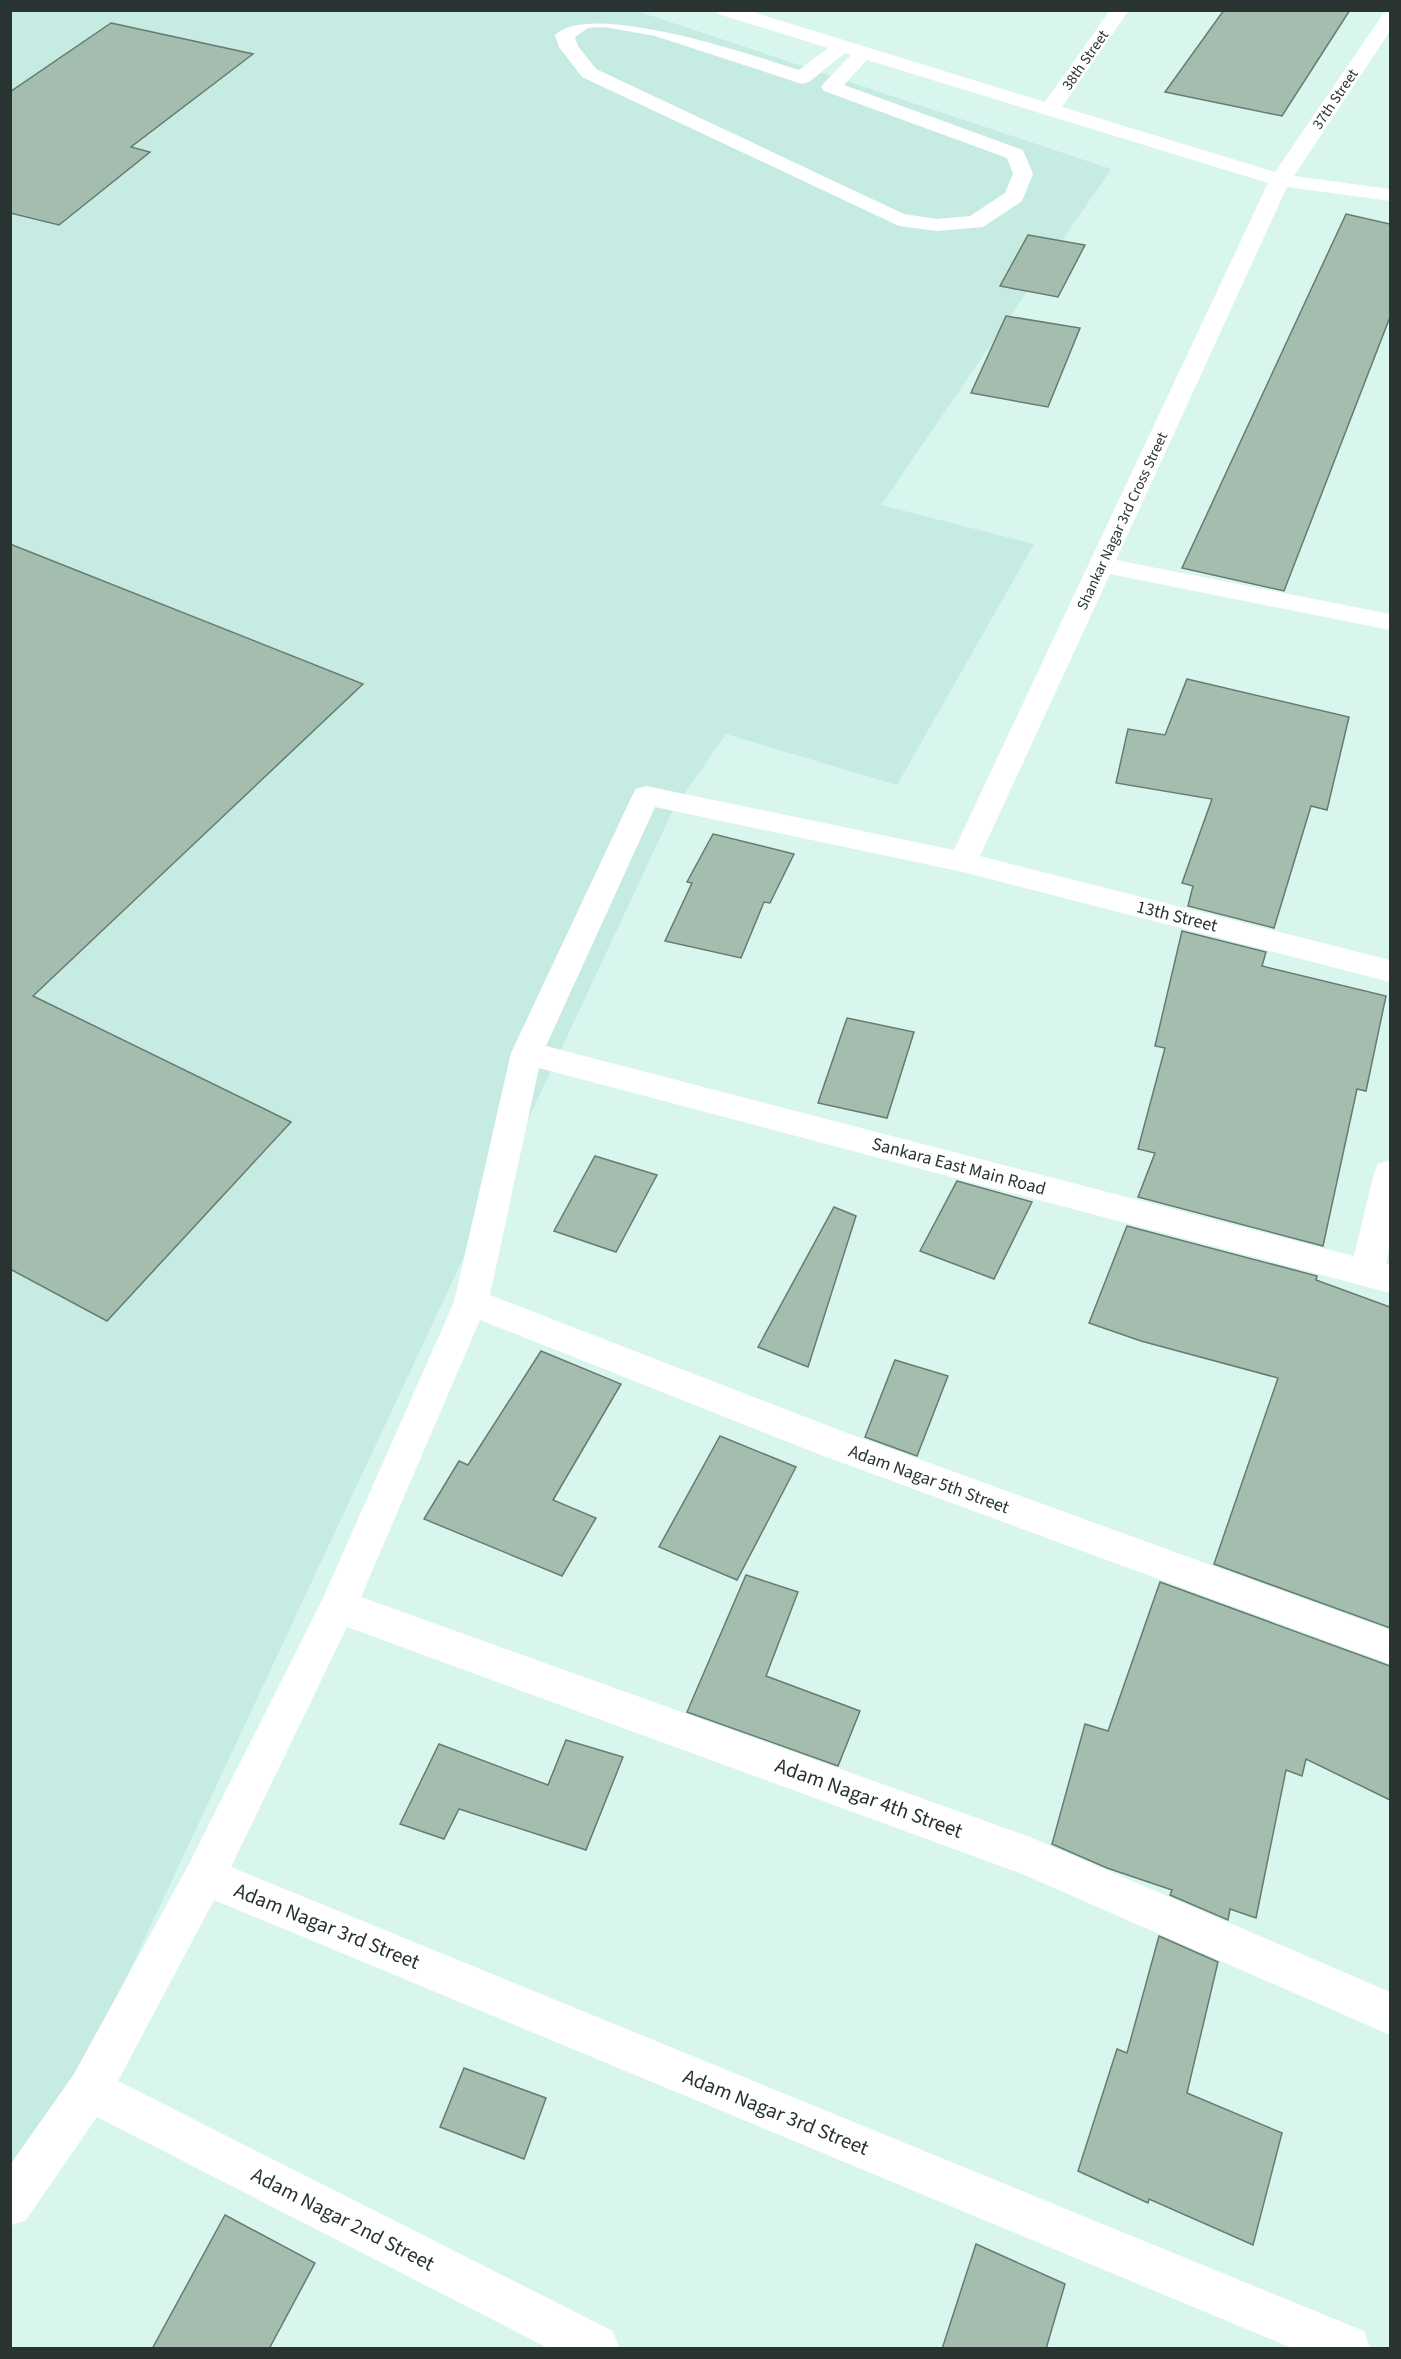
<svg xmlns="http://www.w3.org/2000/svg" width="1401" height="2359" viewBox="0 0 1401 2359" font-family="'Source Sans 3',sans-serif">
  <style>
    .built { fill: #c5ebe2 }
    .building { fill: #a5bdaf; stroke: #667c70; stroke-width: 1.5 }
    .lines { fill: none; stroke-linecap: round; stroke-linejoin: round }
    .minor { fill: #fff; fill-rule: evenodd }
    .labels { text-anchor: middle; stroke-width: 4.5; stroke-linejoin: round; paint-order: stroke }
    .far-street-label { font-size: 15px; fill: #293432; stroke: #fff }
    .street-label { font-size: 18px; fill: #293432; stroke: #fff }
    .near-street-label { font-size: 21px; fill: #293432; stroke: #fff }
  </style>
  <rect width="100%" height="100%" fill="#d8f5ee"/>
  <path class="built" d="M11,11H637L1111,169L881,505L1034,544L897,785L726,734L673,810L11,2224Z"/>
  <g class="building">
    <path d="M1224,10H1350L1282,116L1165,92Z"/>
    <path d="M111,23L253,54L131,147L150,152L59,225L10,213V92Z"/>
    <path d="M1346,214L1390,224V317L1284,591L1182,568Z"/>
    <path d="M1028,235L1085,245L1058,297L1000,286Z"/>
    <path d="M1006,316L1080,328L1048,407L971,393Z"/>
    <path d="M10,544L363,684L33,996L291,1122L107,1321L10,1269Z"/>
    <path d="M1187,679L1349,717L1327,810L1311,806L1274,928L1188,906L1193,886L1182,883L1212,799L1116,783L1128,729L1165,735Z"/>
    <path d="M713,834L794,854L770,903L764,902L741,958L665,941L692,883L687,882Z"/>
    <path d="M1182,931L1266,952L1262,966L1386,996L1366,1091L1357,1089L1323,1246L1138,1197L1155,1153L1138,1149L1165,1048L1155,1046Z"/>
    <path d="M847,1018L914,1032L887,1118L818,1103Z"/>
    <path d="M595,1156L657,1175L616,1252L554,1231Z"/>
    <path d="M957,1181L1032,1202L994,1279L920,1251Z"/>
    <path d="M834,1207L856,1216L808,1367L758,1347Z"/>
    <path d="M1127,1226L1317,1276L1316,1280L1390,1307V1628L1214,1564L1278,1378L1141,1341L1089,1323Z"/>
    <path d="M541,1351L621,1384L553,1500L596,1518L562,1576L424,1519L459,1461L468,1465Z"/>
    <path d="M895,1360L948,1376L917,1456L865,1437Z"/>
    <path d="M720,1436L796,1467L737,1580L659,1547Z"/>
    <path d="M746,1575L798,1592L766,1676L860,1711L838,1766L687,1712Z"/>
    <path d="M1160,1582L1390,1666V1800L1306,1759L1302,1776L1286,1770L1256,1918L1230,1909L1228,1920L1170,1895L1172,1890L1107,1868L1052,1844L1085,1724L1108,1731Z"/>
    <path d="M566,1740L623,1757L586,1850L459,1809L444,1839L400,1824L439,1744L548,1785Z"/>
    <path d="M1159,1936L1218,1962L1187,2093L1282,2133L1253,2245L1149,2199L1148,2203L1078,2171L1117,2049L1127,2053Z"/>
    <path d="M464,2068L546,2098L524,2159L440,2127Z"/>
    <path d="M225,2215L315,2263L269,2349H152Z"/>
    <path d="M976,2244L1065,2284L1046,2349H942Z"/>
  </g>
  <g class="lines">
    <path class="minor" d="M716,10H747L1045,102L1110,10H1129L1062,107L1275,172L1383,14L1390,12V31L1294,176L1390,189V201L1287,187L1116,560L1390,614V630L1110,574L980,856L1390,960V982L963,872L655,807L546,1046L1354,1256L1374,1173L1378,1164L1390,1160V1244L1386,1264L1390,1265V1293L539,1068L490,1295L847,1433L1390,1630V1664L821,1455L480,1320L361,1597L1030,1837L1390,1992V2035L1022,1874L347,1627L231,1867L1364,2331L1370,2348H1292L214,1900L118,2081L613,2331L619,2348H548L97,2117L26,2220L10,2226V2165L74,2074L190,1862L323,1598L454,1302L511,1053L632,796L636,789L646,786L954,850L1268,183L867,60L844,85L1023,150L1033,174L1022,201L983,227L937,231L899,226L582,77L559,47L555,35C590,0 752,55 799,70L828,48L718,14ZM604,27L655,36L802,84L809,82L845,53L851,55L824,83L821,87L824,91L1007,158L1013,174L1005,193L970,216L937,219L904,214L596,69L578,46L575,37L588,28Z"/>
  </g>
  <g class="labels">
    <g class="far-street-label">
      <text transform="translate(1085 60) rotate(-55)" y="5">38th Street</text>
      <text transform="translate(1335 99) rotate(-56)" y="5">37th Street</text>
      <text transform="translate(1122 521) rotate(-65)" y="5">Shankar Nagar 3rd Cross Street</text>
    </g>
    <g class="street-label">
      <text transform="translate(1177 916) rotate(14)" y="6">13th Street</text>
      <text transform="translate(959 1166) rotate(15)" y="6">Sankara East Main Road</text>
      <text transform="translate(929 1479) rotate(20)" y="6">Adam Nagar 5th Street</text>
    </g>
    <g class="near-street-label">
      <text transform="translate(869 1798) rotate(20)" y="7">Adam Nagar 4th Street</text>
      <text transform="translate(327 1926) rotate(22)" y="7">Adam Nagar 3rd Street</text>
      <text transform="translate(776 2112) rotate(22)" y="7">Adam Nagar 3rd Street</text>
      <text transform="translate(343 2219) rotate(27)" y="7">Adam Nagar 2nd Street</text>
    </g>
  </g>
  <rect width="1401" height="2359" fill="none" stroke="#293432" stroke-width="24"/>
</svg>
